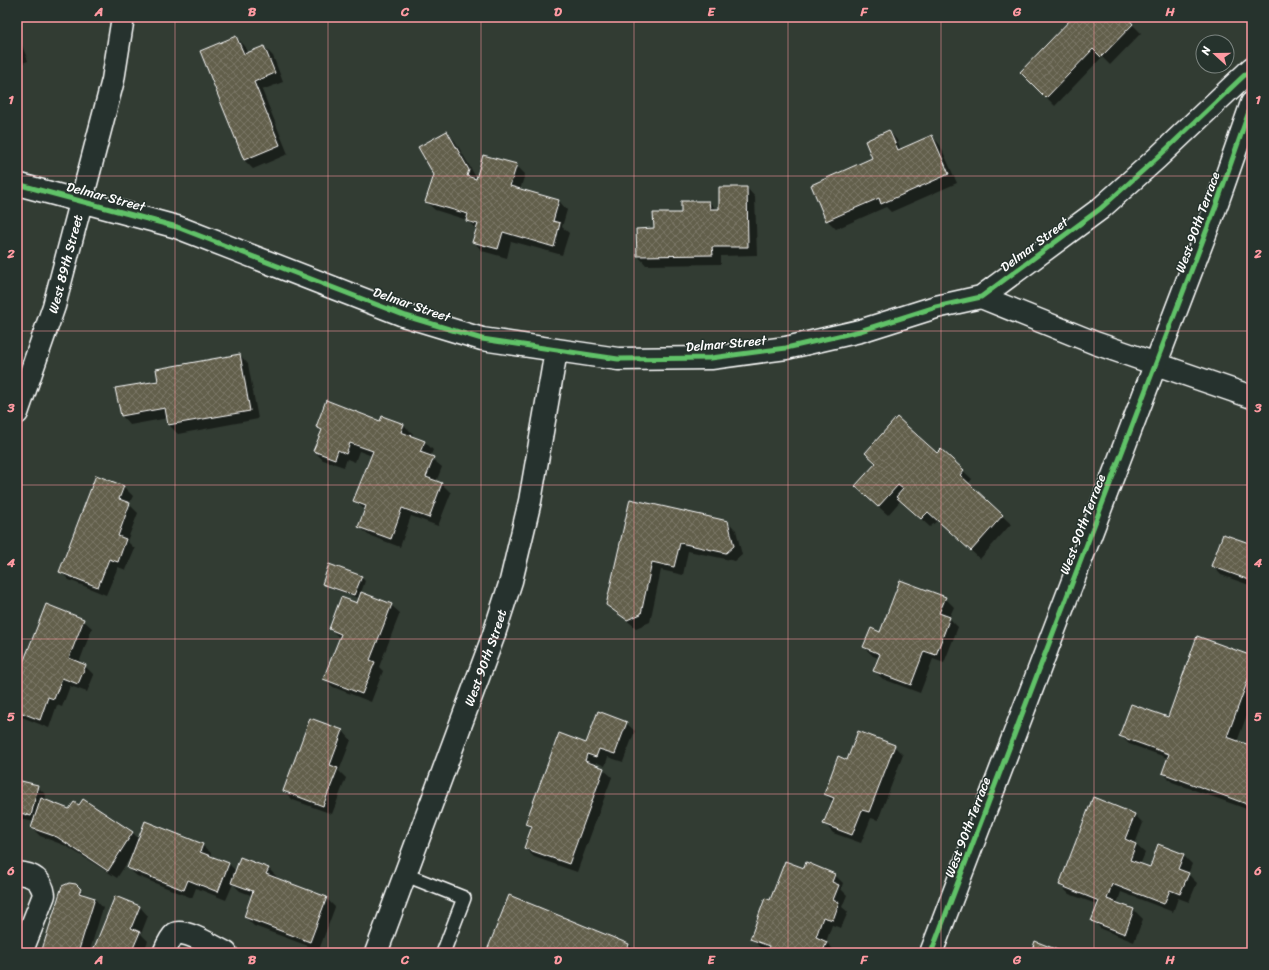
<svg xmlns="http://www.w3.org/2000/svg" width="1269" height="970" viewBox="0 0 1269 970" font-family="Sriracha,sans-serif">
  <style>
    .shadow { fill: #0007 }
    .building { fill: url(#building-cross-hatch); stroke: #fff }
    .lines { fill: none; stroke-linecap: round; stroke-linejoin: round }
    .service-casing { stroke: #fff; stroke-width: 16 }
    .minor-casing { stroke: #fff; stroke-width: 25 }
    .tertiary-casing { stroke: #fff; stroke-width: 25 }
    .service { stroke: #26332d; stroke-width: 13 }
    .minor { stroke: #26332d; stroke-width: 22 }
    .tertiary { stroke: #26332d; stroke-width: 22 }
    .cycleway-casing { stroke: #26332d; stroke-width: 8 }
    .cycleway { stroke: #61c268; stroke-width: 5 }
    .grid { fill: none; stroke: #ff9aa2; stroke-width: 1; stroke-opacity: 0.55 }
    .labels { text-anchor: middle; stroke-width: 3; stroke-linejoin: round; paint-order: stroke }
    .street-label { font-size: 13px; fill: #fff; stroke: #26332d }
    .neatline { fill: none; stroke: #ff9aa2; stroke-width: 1.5 }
    .grid-label { font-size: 13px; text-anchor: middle; font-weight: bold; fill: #ff9aa2 }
  </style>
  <defs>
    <pattern id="building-cross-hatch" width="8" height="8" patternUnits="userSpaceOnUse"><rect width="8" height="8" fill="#625e4b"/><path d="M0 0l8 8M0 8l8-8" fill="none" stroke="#7a7666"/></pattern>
  </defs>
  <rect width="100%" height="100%" fill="#323c33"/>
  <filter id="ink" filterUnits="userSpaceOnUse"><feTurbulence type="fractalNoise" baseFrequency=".025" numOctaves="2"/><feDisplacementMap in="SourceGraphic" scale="8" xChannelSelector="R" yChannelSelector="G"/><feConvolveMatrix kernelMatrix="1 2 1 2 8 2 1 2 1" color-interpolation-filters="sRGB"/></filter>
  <g filter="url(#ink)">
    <g class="shadow">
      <path d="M1074,17H1125L1141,33L1110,65L1102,57L1055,106L1021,72Z"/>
      <path d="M17,32L28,61L17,65Z"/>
      <path d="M236,37L245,46L248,54L264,47L273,56L283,82L262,90L288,154L253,169L244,160Z"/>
      <path d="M889,131L897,140L901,150L932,136L940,145L957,183L891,212L886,207L836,229L827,220L874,158Z"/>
      <path d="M447,132L455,141L477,179L516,165L525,174L520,190L559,201L567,210L562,227L569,233L562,255L511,241L507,258L482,251L474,242L477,230L467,220L435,210L426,202Z"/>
      <path d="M747,188L755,197L757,255L721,256V264L646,265L638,256L637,230L655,229L709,202L717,210H720Z"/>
      <path d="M240,355L248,364L258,419L178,434L169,425L168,418L130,425L122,416L117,389L159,382Z"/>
      <path d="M382,417L404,425L413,434L411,437L424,441L433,450L430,457L442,467L436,482L442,484L451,493L438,526L411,516L400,547L368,535L359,526L365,510L355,501L372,456L359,451L355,462L347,459L344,467L323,460L314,451L322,432L317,427L380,422Z"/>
      <path d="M941,450L972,479L968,484L1011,524L980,559L938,520L930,527L901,500L888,515L865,495L937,455Z"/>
      <path d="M97,477L124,487L133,496L129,504L138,513L127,541L135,549L126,570L118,567L106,595L69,580L60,571Z"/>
      <path d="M631,500L727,521L736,530L742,555L735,561L688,551L683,575L661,570L650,622L636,628L607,604Z"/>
      <path d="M1252,545V586L1221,575L1213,566Z"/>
      <path d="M361,577L365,581L361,593L391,605L400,613L379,667L383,671L371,702L333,687L324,678L340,638L330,629L358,604L360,599L328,587L323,583Z"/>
      <path d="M945,598L954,607L949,618L958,627L944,663L933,659L920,693L883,679L874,671L879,658L873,656L864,647Z"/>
      <path d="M83,620L92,628L79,663L85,666L94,675L87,692L70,686L62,707L57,705L49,728L17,715V680Z"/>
      <path d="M1252,657V701L1237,742L1252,747V811L1172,782L1163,773L1168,758L1129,744L1121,736L1169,718Z"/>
      <path d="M626,723L635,731L623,762L608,757L605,766L596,762L595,766L603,769L612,777L577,872L534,857L525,848L532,829L527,824L587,745Z"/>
      <path d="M343,731L351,740L339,771L346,778L332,814L293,800L284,791Z"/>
      <path d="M894,746L903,755L878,820L871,818L861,843L833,833L825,824L833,802L825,794L848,761Z"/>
      <path d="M17,781L37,786L46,795L45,800L132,832L139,839L202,845L211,853L210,857L229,864L236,871L268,868L277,877L276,879L326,898L335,907L319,950L254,926L245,917L253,896L240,891L233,884L226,900L196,888L192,898L137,876L128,868L132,855L117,878L66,846L40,836L32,828L34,822L17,818Z"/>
      <path d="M1135,815L1143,823L1135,844L1145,853L1140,865L1150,869L1183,855L1192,864L1188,874L1197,883L1189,902L1178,898L1173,912L1121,892L1117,904L1134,910L1143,919L1134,942L1101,929L1093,920L1099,905L1069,894L1060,885Z"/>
      <path d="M804,870L834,874L843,883L841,889L847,895L842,907L848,912L841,928L832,925L826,942L835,951L834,953H768V950L760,947L751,938L771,902Z"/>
      <path d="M75,885L87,897L95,899L103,908L89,953H42Z"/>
      <path d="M140,907L148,916L141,934L148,941L143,953H93Z"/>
      <path d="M629,945L637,953H487Z"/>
    </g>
    <g class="building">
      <path d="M1073,17H1127L1133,24L1101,57L1093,49L1046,98L1020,72Z"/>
      <path d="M236,36L244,54L264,46L275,73L254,82L280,145L244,160L200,51Z"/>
      <path d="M889,130L898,150L932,135L949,174L881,204L879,198L826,221L811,185L872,158L865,141Z"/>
      <path d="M447,131L469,170L467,176L476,179L483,155L517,164L510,186L559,200L553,221L560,223L554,247L503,232L498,249L472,242L478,224L466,221L468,214L425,202L434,175L418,147Z"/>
      <path d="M719,187H747L748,247H712L713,255L637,256L636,229L654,228L653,213H681V201H709L710,209H719Z"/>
      <path d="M240,354L250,411L168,425L165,408L121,416L115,388L158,381L156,369Z"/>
      <path d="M326,400L380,421L382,416L404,424L401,432L425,441L420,452L434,457L426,477L442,483L429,518L402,508L391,539L358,527L366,506L353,501L373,451L350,443L346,454L338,450L335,459L313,451L322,430L316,427Z"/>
      <path d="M897,417L937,453L941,449L964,470L960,475L1003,515L971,551L928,512L921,519L896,497L903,489L898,485L878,507L855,486L876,463L865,453Z"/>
      <path d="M96,475L124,486L119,499L130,503L118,536L126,539L118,562L109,559L98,587L59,572Z"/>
      <path d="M630,499L728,521L734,546L726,553L680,543L674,567L652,562L641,614L627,620L606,605Z"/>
      <path d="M1223,534L1252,544V581L1211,566Z"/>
      <path d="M329,564L362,576L354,595L322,584Z"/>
      <path d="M900,580L946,597L939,613L950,617L936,655L924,651L911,685L873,671L880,654L863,647L871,628L880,632Z"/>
      <path d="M361,592L392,604L370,660L375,662L362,694L323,679L341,634L329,629L341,597L357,603Z"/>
      <path d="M46,604L84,619L69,658L86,665L78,684L62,678L54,699L48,697L40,720L17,711V678Z"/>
      <path d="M1197,636L1252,656V669L1227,737L1252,746V806L1162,773L1169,754L1119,736L1131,704L1168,717Z"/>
      <path d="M598,711L627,722L615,754L599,749L596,757L587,754L585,761L604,768L569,864L524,848L532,826L525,824L559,733L586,743Z"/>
      <path d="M310,718L343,730L330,765L338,768L323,806L283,791Z"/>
      <path d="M858,731L895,745L869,812L862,810L852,835L823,824L834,798L824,794L838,756L847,760Z"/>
      <path d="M17,780L38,785L31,816L17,812Z"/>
      <path d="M1093,797L1135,814L1125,839L1136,844L1130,860L1150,867L1158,844L1184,854L1178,869L1189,873L1180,894L1170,890L1164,904L1112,884L1107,899L1134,909L1125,934L1091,921L1099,901L1059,885Z"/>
      <path d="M41,798L69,809L74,802L79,805L83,799L133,832L108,871L57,837L31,828Z"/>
      <path d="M145,821L203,844L200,852L229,863L218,892L188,880L184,890L127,868Z"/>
      <path d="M240,857L269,868L266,874L327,897L310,942L244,917L253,891L231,883Z"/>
      <path d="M785,861L804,868L806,862L835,874L832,882L839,885L833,900L839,903L833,920L823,917L816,937L827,942L822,953H767L769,946L750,939L765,898L770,900Z"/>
      <path d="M69,883L76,884L81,889L79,893L95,898L78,953H41L62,886Z"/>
      <path d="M509,895L629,944L626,953H486Z"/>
      <path d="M115,896L140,906L131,928L140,932L131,953H92Z"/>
      <path d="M1035,941L1065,953H1031Z"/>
    </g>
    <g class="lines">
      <g class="service-casing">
        <path id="service" d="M406,875L464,898L443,953"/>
      </g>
      <g class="minor-casing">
        <g id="minor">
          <path d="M17,184L177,227L406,316L482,339L618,359L711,358L786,348L860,331L936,307L981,297L1100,209L1157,158L1252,68"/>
          <path d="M981,297L1095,343L1252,397"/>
          <path d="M17,873C32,874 42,880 44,895L21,953"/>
          <path d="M164,953C166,948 170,938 175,934C184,928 216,948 226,953"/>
          <path id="s1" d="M376,953L493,637L511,581L530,501L556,351"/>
          <path d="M931,953L1217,203L1252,103"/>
        </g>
      </g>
      <g class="tertiary-casing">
        <g id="tertiary">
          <path id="s2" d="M17,413L54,306L113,80L123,17"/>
        </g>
      </g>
      <use href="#service" class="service"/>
      <use href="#minor" class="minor"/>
      <use href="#tertiary" class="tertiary"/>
      <g class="cycleway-casing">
        <g id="cycleway">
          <path d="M17,184L177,227L406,316L482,339L618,359L711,358L786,348L860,331L936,307L981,297L1100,209L1157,158L1252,68"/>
          <path d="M931,953L1217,203L1252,103"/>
        </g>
      </g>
      <use href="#cycleway" class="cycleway"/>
    </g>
  </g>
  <path class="grid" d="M175,17V953M328,17V953M481,17V953M634,17V953M788,17V953M941,17V953M1094,17V953M17,176H1252M17,331H1252M17,485H1252M17,639H1252M17,794H1252"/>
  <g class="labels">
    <g class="street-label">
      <text transform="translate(106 196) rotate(15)" y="5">Delmar Street</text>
      <text transform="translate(1197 222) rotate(-70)" y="5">West 90th Terrace</text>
      <text transform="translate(1034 244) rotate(-37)" y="5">Delmar Street</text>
      <text dy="5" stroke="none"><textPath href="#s2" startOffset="157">West 89th Street</textPath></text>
      <text transform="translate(412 304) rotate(19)" y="5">Delmar Street</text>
      <text transform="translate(726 343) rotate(-5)" y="5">Delmar Street</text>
      <text transform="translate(1082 524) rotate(-69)" y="5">West 90th Terrace</text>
      <text dy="5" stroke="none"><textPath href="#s1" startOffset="315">West 90th Street</textPath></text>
      <text transform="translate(967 827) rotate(-69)" y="5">West 90th Terrace</text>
    </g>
  </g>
  <rect width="1269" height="970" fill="none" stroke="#26332d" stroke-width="44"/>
  <g transform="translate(1215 54) rotate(291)"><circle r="19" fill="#26332d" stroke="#7d8581"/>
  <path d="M0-3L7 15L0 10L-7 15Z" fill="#ff9aa2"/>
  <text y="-6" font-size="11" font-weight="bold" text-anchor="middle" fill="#ffffff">N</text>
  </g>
  <rect x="22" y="22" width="1225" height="926" class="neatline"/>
  <g class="grid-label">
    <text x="99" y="16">A</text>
    <text x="252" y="16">B</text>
    <text x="405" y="16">C</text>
    <text x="558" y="16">D</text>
    <text x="711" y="16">E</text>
    <text x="864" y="16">F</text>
    <text x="1017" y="16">G</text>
    <text x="1170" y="16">H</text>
    <text x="11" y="104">1</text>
    <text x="1258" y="104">1</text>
    <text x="11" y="258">2</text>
    <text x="1258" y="258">2</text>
    <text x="11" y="412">3</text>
    <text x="1258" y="412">3</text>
    <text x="11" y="567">4</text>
    <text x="1258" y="567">4</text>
    <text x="11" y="721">5</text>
    <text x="1258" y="721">5</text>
    <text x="11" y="875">6</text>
    <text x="1258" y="875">6</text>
    <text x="99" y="964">A</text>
    <text x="252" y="964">B</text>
    <text x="405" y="964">C</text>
    <text x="558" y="964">D</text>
    <text x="711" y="964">E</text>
    <text x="864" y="964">F</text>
    <text x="1017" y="964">G</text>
    <text x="1170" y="964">H</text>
  </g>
</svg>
